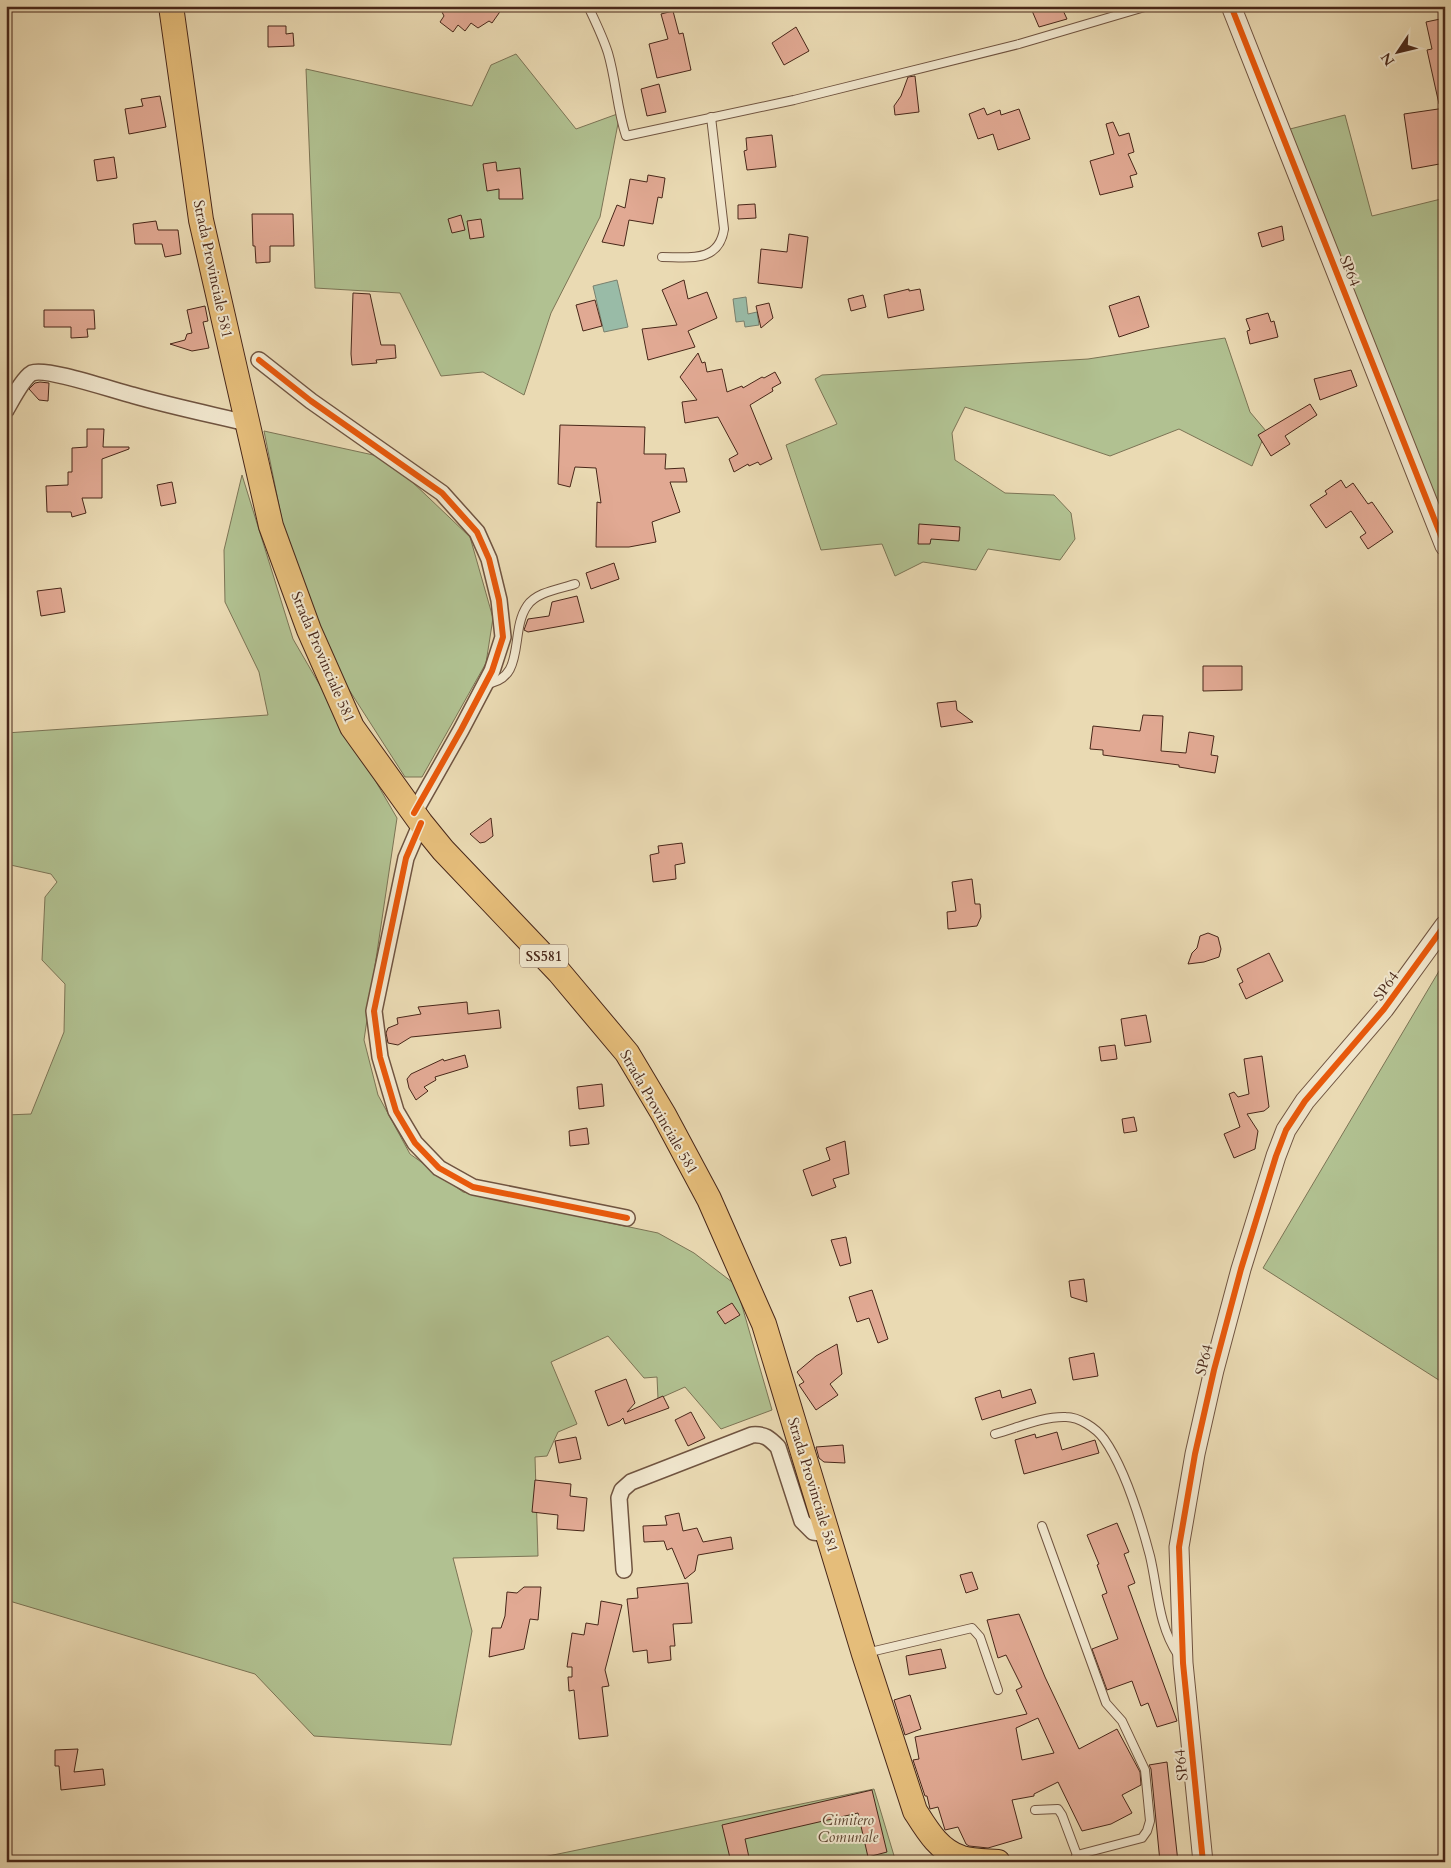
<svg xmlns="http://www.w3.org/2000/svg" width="1451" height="1868" viewBox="0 0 1451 1868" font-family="Cardo,serif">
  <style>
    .green { fill: #b1c191; stroke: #7c7455 }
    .water { fill: #99bba7; stroke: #79806e }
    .building { fill: #e1a993; stroke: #482719; fill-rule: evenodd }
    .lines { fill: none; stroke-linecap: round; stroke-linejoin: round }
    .service-casing { stroke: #705440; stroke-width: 10 }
    .minor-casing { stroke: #705440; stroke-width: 18 }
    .tertiary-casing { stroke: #705440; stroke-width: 21 }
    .primary-casing { stroke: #482719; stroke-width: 26 }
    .service { stroke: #f1e7ce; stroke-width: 8 }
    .minor { stroke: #f1e7ce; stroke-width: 15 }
    .tertiary { stroke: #f1e7ce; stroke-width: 19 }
    .primary { stroke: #e5bd7a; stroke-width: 24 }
    .cycleway-casing { stroke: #f1e7ce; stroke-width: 9 }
    .cycleway { stroke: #e8590c; stroke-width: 6 }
    .labels { text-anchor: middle; stroke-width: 4; stroke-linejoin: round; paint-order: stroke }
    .shield { fill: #f1e7ce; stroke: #7b614f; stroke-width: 1 }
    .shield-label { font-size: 14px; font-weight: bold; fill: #482719 }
    .street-label { font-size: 15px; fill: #482719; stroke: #f1e7ce }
    .park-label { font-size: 15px; font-style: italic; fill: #5d4631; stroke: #f1e7ce }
  </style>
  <rect width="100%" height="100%" fill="#eadab3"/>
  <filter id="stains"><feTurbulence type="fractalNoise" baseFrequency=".004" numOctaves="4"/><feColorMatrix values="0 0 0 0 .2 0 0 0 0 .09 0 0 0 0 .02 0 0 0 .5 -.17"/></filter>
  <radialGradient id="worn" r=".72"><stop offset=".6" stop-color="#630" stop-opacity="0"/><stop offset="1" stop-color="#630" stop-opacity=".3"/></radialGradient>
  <g class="green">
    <path d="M516,54L576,129L620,113L600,217L551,313L524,395L483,372L441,376L400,293L315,288L306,69L472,106L491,65Z"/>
    <path d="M1345,115L1372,216L1445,198V518L1392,411L1290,129Z"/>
    <path d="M1225,338L1250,412L1266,431L1252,466L1179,429L1110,456L965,407L952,433L955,460L1005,493L1054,495L1071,513L1075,539L1060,560L988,549L976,570L923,562L895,576L882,544L821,550L786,445L837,424L815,379L822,375L1088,359Z"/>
    <path d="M264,431L387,458L470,537L493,618L486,663L422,777H405L337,671L289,555Z"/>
    <path d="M242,475L293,639L397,818L364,1040L378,1095L410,1154L463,1192L658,1233L694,1253L736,1285L772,1410L721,1429L685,1387L658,1399L657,1377L644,1378L608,1336L551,1362L577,1424L558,1432L547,1456L535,1457L538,1556L453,1558L472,1631L451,1745L314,1736L255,1674L6,1600V1115L31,1114L64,1032L65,984L42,960L45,897L57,882L51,874L6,864V733L268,715L259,672L225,602L224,550Z"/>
    <path d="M1445,961V1384L1263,1268Z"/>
    <path d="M874,1789L895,1859L898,1862H519Z"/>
  </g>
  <g class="water">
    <path d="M617,280L628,327L604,332L593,286Z"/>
    <path d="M746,297L748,314L757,312L759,325L745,327L744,321L736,322L733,299Z"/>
  </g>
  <g class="building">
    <path d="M446,6H476L481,10L488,6H504L492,23L489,21L478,28L471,23L465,31L458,25L453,32L440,22L444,16L442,12Z"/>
    <path d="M1030,6H1061L1067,19L1039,27Z"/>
    <path d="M673,11L679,34L683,33L691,70L657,78L649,44L668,39L661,14Z"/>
    <path d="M1445,18V103L1439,104L1427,50L1432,49L1426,22Z"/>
    <path d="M268,26H286V34L293,33L294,46L268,47Z"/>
    <path d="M796,27L809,51L784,65L772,43Z"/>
    <path d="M915,76L919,112L895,115L894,106L901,96L908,77Z"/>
    <path d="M659,84L666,112L647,116L641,89Z"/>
    <path d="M160,96L166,127L129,134L125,109L143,106L141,99Z"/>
    <path d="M984,108L987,115L1000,110L1001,115L1019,109L1030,139L998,150L993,134L978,139L969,114Z"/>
    <path d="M1445,108V124H1440L1445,151V163L1412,169L1404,114Z"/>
    <path d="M1113,122L1119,136L1129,133L1134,152L1128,154L1137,174L1130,176L1133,187L1100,195L1090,161L1114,154L1106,124Z"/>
    <path d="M772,135L776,167L747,170L744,151L747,150L746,138Z"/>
    <path d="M114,157L117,178L97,181L94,160Z"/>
    <path d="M496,162L497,171L520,168L523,199H499V189L487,191L483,164Z"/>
    <path d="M648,175L665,178L662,198L658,197L653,224L629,220L624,246L602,242L617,205L625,208L630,179L647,182Z"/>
    <path d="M755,204L756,218L738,219V205Z"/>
    <path d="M252,214H293L294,246H270V262L256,263L255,246H253Z"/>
    <path d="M461,215L465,230L452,233L448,219Z"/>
    <path d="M481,219L484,237L470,239L467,221Z"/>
    <path d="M156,221L158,230H178L181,254L165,257L162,244H135L133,224Z"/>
    <path d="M1282,226L1284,240L1262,247L1258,233Z"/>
    <path d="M789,234L808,237L802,288L758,283L761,249L787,252Z"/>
    <path d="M684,280L688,299L707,292L717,318L688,331L695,347L648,360L642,329L677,325L662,290Z"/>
    <path d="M909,289V291L920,289L924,310L888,318L884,295Z"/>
    <path d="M353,293L370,294L381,345H395L396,358L376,360L377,363L352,365L351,354Z"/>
    <path d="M863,295L866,307L851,311L848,299Z"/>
    <path d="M1139,296L1149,327L1119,337L1109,306Z"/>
    <path d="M595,300L602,326L583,331L576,305Z"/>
    <path d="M769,303L773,318L761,328L756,306Z"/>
    <path d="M205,306L208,321L203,322L209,348L192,351L170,344L185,340L187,334L192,333L187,310Z"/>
    <path d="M44,310H94L95,329H87L88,337L71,338V327H44Z"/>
    <path d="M1268,313L1271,322L1274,321L1278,337L1250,344L1247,331L1250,330L1246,319Z"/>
    <path d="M698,353L702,363L705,362L707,372L722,369L727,392L742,386L743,388L762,377L764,378L775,372L781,383L772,388L773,391L750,405L772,459L760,465L758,462L749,466L748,464L734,472L729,459L738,454L718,417L685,423L682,402L697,400L680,377Z"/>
    <path d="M1351,370L1357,386L1320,400L1314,379Z"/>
    <path d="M40,382L49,383L48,401L39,400L29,389L35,383Z"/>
    <path d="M1310,404L1317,415L1285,436L1290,444L1271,456L1258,435Z"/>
    <path d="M560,425L645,427L644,454H666L665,469L684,468L687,482H670L680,512L652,522L656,542L629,547H596L597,502L601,503L596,468L575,467L570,487L558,484Z"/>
    <path d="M87,429H104L103,447H129V449L102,459V498H82L86,513L72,517L71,512H47L46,486L68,485V472H72V448L87,447Z"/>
    <path d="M1341,480L1346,488L1353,483L1368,504L1372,502L1393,532L1368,549L1360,537L1366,533L1351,511L1326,528L1310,505L1327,494L1325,491Z"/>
    <path d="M172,482L176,503L161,506L157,485Z"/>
    <path d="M919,524L960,527L959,541L931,539L930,544H918Z"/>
    <path d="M614,563L619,579L591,589L586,573Z"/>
    <path d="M61,588L65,612L41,616L37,591Z"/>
    <path d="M577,596L584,622L528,632L524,630L528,619L549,616L552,602Z"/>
    <path d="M1203,666H1242V690L1203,691Z"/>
    <path d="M956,701L957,710L973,722L941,727L937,703Z"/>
    <path d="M1143,715L1163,716L1161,751L1186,753L1189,732L1214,736L1211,755L1218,756L1215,773L1179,767V765L1103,755V750L1090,749L1093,726L1140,731Z"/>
    <path d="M491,818L493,836L485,842L480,843L470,834Z"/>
    <path d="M682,843L685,863L675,865L676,879L653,882L650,855L659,853L658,846Z"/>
    <path d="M972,879L975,904H980L981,917L977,926L948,929L947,912L956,911L952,882Z"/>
    <path d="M1208,933L1218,937L1221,949L1219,957L1204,962L1188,964L1192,953L1197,948L1200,936Z"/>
    <path d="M1269,953L1283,981L1246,999L1239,984L1243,982L1237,969Z"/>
    <path d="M467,1002L468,1014L499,1010L501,1028L411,1037L398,1045L388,1043L386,1033L388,1028L398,1024L397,1018L421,1014L418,1007Z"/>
    <path d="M1146,1015L1151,1042L1125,1046L1121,1019Z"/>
    <path d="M1115,1045L1117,1059L1101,1061L1099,1047Z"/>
    <path d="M465,1055L468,1067L435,1077L436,1080L424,1087L428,1091L416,1100L409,1088L407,1079L411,1074L443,1059L444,1061Z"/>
    <path d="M1262,1056L1269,1107L1264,1111L1247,1114L1258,1131L1255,1149L1234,1158L1224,1134L1240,1127L1229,1094L1234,1092L1238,1097L1249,1094L1244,1059Z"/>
    <path d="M602,1084L604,1106L579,1109L577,1087Z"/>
    <path d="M1134,1117L1137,1131L1124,1133L1122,1119Z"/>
    <path d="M587,1128L589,1144L570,1146L569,1131Z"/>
    <path d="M845,1141L849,1174L833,1179L836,1187L812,1196L803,1170L830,1160L826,1148Z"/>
    <path d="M846,1237L851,1263L840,1266L831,1240Z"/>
    <path d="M1084,1279L1087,1302L1071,1297L1069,1281Z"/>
    <path d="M872,1290L888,1339L878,1343L869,1318L857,1322L849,1297Z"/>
    <path d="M732,1303L740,1315L725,1324L717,1312Z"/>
    <path d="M837,1344L842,1374L830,1384L838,1395L816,1410L799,1385L804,1382L797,1372L816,1356Z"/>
    <path d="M1094,1353L1098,1376L1073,1380L1069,1358Z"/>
    <path d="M626,1379L635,1403L627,1412L663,1396L669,1408L625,1424L623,1418L620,1421L608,1426L595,1391Z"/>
    <path d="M1031,1389L1036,1403L982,1420L975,1398L1000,1390L1002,1398Z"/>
    <path d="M691,1412L705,1438L688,1446L675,1420Z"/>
    <path d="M1057,1432L1062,1450L1095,1440L1099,1453L1024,1474L1015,1440L1035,1434L1036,1438Z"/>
    <path d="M576,1437L581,1459L559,1463L555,1441Z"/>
    <path d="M843,1445L845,1463L824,1462L819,1458L816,1447Z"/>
    <path d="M535,1480L571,1484L570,1496L587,1498L584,1531L557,1529L558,1515L532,1512Z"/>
    <path d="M679,1513L683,1531L697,1528L703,1542L731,1537L733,1549L698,1555L695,1571L685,1579L672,1548L667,1550L664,1541L644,1542L643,1526L667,1525L665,1516Z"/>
    <path d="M1117,1523L1129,1552L1124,1554L1135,1583L1128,1586L1177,1721L1157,1727L1148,1703L1141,1706L1132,1681L1107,1690L1092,1649L1118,1639L1102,1595L1107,1593L1097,1565L1099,1564L1087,1535Z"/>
    <path d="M972,1572L978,1589L966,1593L960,1575Z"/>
    <path d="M688,1583L692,1623L673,1624L675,1646H670L671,1660L648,1663L647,1650L633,1652L627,1599L638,1598L637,1588Z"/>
    <path d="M524,1587H541L538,1620L530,1619L524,1649L489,1657L492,1628H501L505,1616L507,1592L517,1593Z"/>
    <path d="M601,1601L622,1605L605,1670L609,1686L602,1687L608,1736L579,1739L574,1690L569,1691L568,1677H572V1667H567L572,1633L584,1635L586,1623L598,1625Z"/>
    <path d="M1019,1614L1045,1677L1079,1749L1117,1729L1140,1772L1141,1785L1122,1795L1132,1813L1111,1824L1082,1831L1058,1782L1034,1794V1796L1012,1800L1022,1838L988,1848L969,1846L966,1844L958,1827L945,1830L938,1807L930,1809L927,1796H925L913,1760L919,1759L915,1737L1027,1714L1016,1690L1022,1687L1006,1655L998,1658L987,1620ZM1038,1718L1054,1753L1022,1760L1016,1728Z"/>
    <path d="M941,1649L946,1668L909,1675L906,1656Z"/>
    <path d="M910,1695L921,1729L905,1735L894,1700Z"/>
    <path d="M78,1749L74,1772L103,1769L105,1785L61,1790L59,1766H55V1750Z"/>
    <path d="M1167,1762L1178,1862H1160L1151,1769L1149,1765Z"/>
    <path d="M872,1790L887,1852L868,1857L858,1813L745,1839L750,1862H731L722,1825Z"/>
  </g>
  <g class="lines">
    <g class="service-casing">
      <g id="service">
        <path d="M588,6C595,21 603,37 608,53C616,80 617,109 626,136L794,100L1019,44L1148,6"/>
        <path d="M662,257C689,257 719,263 724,229L711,117"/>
        <path d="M485,684C527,680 509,632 527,606C536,592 560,589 575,584"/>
        <path d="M995,1434C1017,1428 1043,1416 1066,1417C1079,1417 1096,1428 1104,1439C1124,1467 1141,1522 1150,1556C1158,1590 1158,1625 1178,1655"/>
        <path d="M1042,1526L1106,1703L1122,1721L1145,1770L1150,1821L1147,1831L1142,1838L1077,1855L1073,1862"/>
        <path d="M866,1653L972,1628L980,1637L998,1690"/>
        <path d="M1035,1810L1058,1809L1062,1815L1077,1855"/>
      </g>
    </g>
    <g class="minor-casing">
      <g id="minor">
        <path d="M259,360L311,401L442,493L477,532L489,559L499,600L503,637L492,671L461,730L414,813"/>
        <path d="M6,410C12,400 23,378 32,373C46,367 115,391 132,395C170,406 209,414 247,423"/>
        <path d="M421,823L406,858L374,1011L380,1057L396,1111L415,1143L439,1168L473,1187L627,1218"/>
        <path d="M624,1570L619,1498L622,1490L631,1482L752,1435C765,1434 769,1438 778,1447L802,1521L813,1532L828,1534"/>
      </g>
    </g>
    <g class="tertiary-casing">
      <g id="tertiary">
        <path d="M1231,6L1445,546"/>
        <path d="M1203,1862L1183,1663L1179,1547L1195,1454L1214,1370L1241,1269L1276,1156L1286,1130L1305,1101L1384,1009L1445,925"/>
      </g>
    </g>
    <g class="primary-casing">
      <path id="primary" d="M171,6L201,220L271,526L309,630L352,727L421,823L443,850L559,972L627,1053L664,1115L709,1199L764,1324L864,1654L915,1811C927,1830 939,1851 962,1858C973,1861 986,1861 998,1862"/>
    </g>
    <use href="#service" class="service"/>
    <use href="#minor" class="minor"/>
    <use href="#tertiary" class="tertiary"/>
    <use href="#primary" class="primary"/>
    <g class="cycleway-casing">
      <g id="cycleway">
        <path d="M1231,6L1445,546"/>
        <path d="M259,360L311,401L442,493L477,532L489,559L499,600L503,637L492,671L461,730L414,813"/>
        <path d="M421,823L406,858L374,1011L380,1057L396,1111L415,1143L439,1168L473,1187L627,1218"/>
        <path d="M1203,1862L1183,1663L1179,1547L1195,1454L1214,1370L1241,1269L1276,1156L1286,1130L1305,1101L1384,1009L1445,925"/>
      </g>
    </g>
    <use href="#cycleway" class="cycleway"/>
  </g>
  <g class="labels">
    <rect class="shield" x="520" y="944.5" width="48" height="23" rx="4"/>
    <g class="shield-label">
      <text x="544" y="961">SS581</text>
    </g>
    <g class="street-label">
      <text transform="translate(213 269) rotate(78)" y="5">Strada Provinciale 581</text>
      <text transform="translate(1350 271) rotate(68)" y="5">SP64</text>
      <text transform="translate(323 657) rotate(67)" y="5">Strada Provinciale 581</text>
      <text transform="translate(1386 986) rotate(-54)" y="5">SP64</text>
      <text transform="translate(659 1112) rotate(60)" y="5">Strada Provinciale 581</text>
      <text transform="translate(1204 1360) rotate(-76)" y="5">SP64</text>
      <text transform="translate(813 1485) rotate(73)" y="5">Strada Provinciale 581</text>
      <text transform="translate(1181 1765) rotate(-96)" y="5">SP64</text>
    </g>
    <g class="park-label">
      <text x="848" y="1825">Cimitero<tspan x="848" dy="17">Comunale</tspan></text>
    </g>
  </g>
  <rect width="1451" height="1868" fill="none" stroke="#eadab3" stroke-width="25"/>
  <rect x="8" y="8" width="1436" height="1853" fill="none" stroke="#482719" stroke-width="2.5"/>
  <rect x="12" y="12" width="1426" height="1843" fill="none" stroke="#482719"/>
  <g transform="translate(1398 52) rotate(235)" stroke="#f1e7ce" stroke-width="4" paint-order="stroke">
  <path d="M0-4L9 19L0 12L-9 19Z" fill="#482719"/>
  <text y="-8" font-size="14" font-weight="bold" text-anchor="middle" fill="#482719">N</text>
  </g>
  <rect width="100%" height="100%" filter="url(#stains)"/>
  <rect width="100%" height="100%" fill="url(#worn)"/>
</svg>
